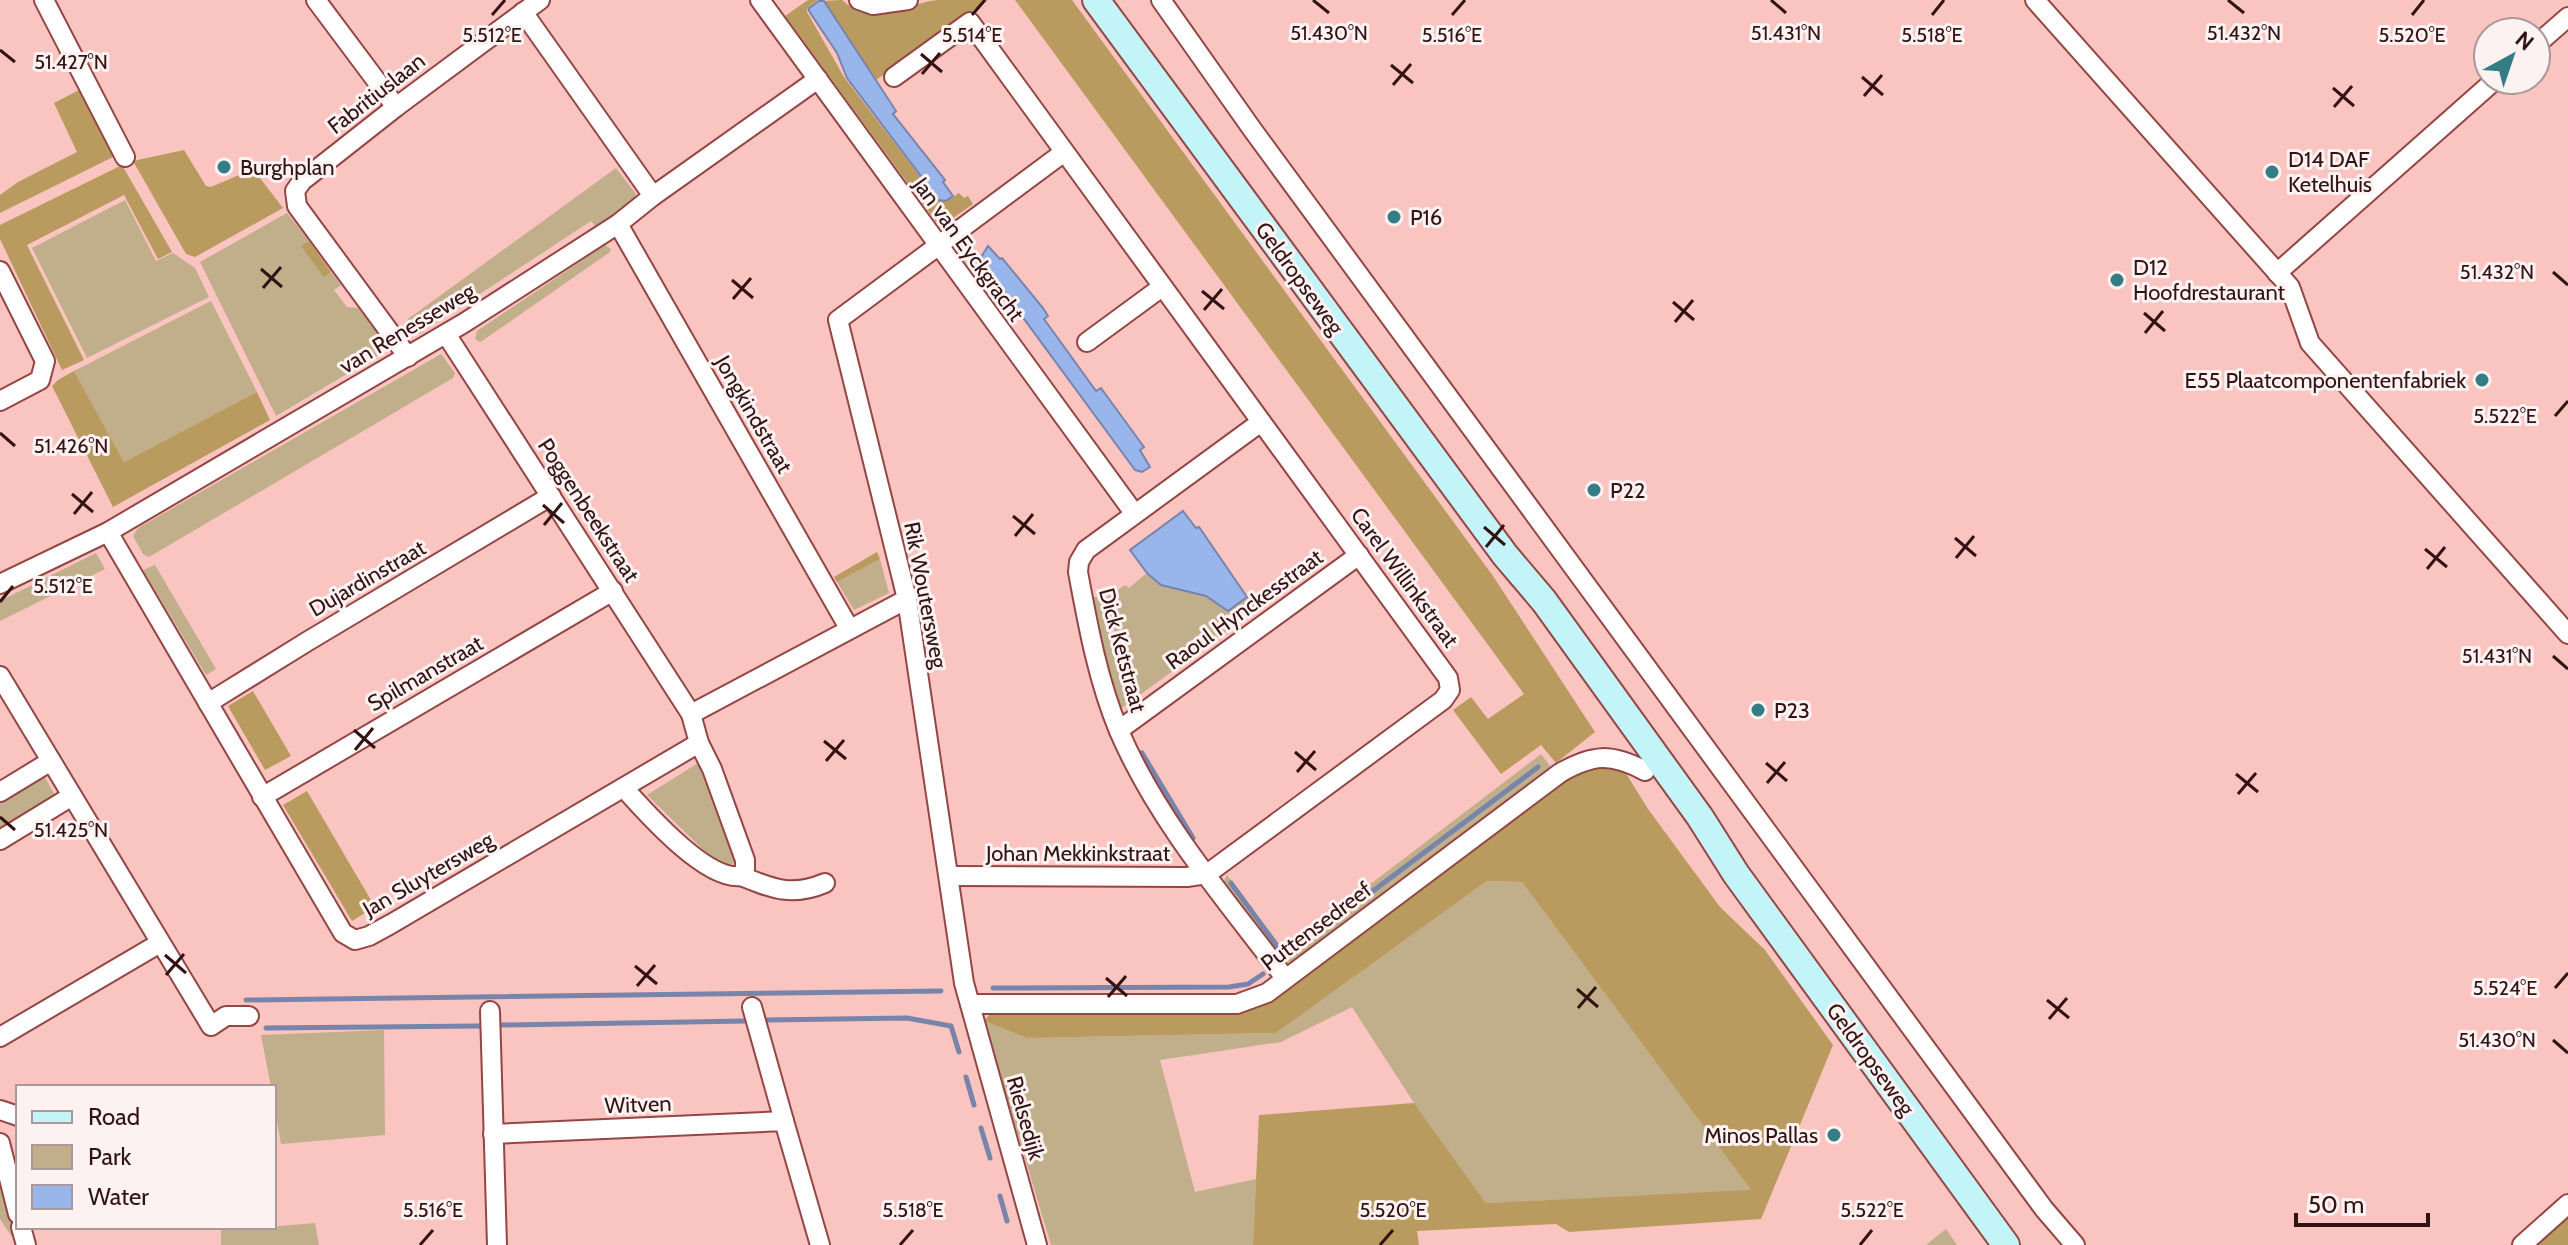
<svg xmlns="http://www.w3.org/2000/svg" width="2568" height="1245" viewBox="0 0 2568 1245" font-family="Cabin,sans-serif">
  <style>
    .green { fill: #c1ae8a }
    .forest { fill: #b99a5f }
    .water { fill: #98b5ec; stroke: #7984ab; stroke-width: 2 }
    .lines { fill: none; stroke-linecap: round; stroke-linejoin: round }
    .stream { stroke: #7984ab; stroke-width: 5 }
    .minor-casing { stroke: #934644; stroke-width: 22 }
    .secondary-casing { stroke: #934644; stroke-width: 30 }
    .minor { stroke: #fff; stroke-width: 18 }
    .secondary { stroke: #c3f4f8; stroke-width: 26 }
    .ticks { fill: none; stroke: #321212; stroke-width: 3 }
    .poi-dot { fill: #357d84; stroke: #fbf2f1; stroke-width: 3 }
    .labels { text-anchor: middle; stroke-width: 6; stroke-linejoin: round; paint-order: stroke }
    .street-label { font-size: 22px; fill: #321212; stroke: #fbf2f1 }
    .poi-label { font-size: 22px; fill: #321212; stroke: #fbf2f1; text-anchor: start }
    .ticks-label { font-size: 20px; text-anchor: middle; fill: #321212; stroke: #fbf2f1; stroke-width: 6; stroke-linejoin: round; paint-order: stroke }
  </style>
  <rect width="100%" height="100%" fill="#fac4c0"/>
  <g class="green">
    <path d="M616,168L636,194L632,202L596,227L591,221L419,334L414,333L407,325L408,319Z"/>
    <path d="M125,200L156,261L173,253L195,268L209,297L87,358L32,248Z"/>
    <path d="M287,213L309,241L302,246L324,276L331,272L341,285L334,290L347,307L358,308L386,344L382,353L276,416L200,262Z"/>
    <path d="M605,245L611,249L610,252L485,339L480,342L475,339L477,331Z"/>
    <path d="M211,301L257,392L124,462L74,371Z"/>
    <path d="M441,354L455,373L453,378L149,557L143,554L133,536L138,528Z"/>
    <path d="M96,553L105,569L0,621V601Z"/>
    <path d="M880,559L889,593L854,610L837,582Z"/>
    <path d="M155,565L216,669L206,675L143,570Z"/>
    <path d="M1147,573L1180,589L1206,596L1228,611L1247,597L1249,598L1256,593L1264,604L1133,700L1106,598L1125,585L1129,588Z"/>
    <path d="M1101,596L1115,660L1129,703L1120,709L1106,669L1089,598Z"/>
    <path d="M1541,754L1551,767L1294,963L1282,962L1223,883L1227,875L1284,950Z"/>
    <path d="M698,763L735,861L725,871L647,795Z"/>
    <path d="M44,776L56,797L0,830V802Z"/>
    <path d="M1487,881L1522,882L1752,1191L1486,1203L1414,1103L1352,1007L1281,1042L1160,1060L1195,1192L1256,1179L1253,1245H1051L984,1021L1027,1038L1276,1033Z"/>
    <path d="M384,1030L385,1135L281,1144L274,1104V1087H271L261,1035Z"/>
    <path d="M0,1172L13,1227L12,1237L0,1219Z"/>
    <path d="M315,1223L319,1245H221V1227L258,1228Z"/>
    <path d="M1946,1229L1957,1245H1926Z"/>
  </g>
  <g class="forest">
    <path d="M808,0H818L808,7L807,12L844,77L938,200L946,202L959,193L964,198L968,196L973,204L940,227L785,16Z"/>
    <path d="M842,0C875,30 904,4 937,0C954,0 972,0 988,0L876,80L824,1Z"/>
    <path d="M1015,0H1072L1493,576L1595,732L1556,763L1541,745L1501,774L1453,710L1471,697L1488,719L1524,694Z"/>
    <path d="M81,89L115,156L0,213V195L18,182L77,152L54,103Z"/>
    <path d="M184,150L206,186L211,187L253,169L283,208L195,257L186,254L133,161Z"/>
    <path d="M122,165L172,252L158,259L124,195L27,245L84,360L62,370L0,239V225Z"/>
    <path d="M309,241L331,272L324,277L301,246Z"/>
    <path d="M74,371L124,462L257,392L270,420L113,507L52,386L58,380Z"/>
    <path d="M877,552L880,559L837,582L834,577Z"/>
    <path d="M253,691L291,756L265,770L228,706Z"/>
    <path d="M1588,767H1622L1648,809L1720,907L1765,950L1833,1045L1761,1219L1569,1232L1556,1224L1417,1231L1419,1245H1253L1259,1115L1414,1103L1486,1203L1751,1190L1522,882L1487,881L1276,1033L1027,1038L984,1021L992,1012H1240L1264,1005L1574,771Z"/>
    <path d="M307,791L375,907L352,921L283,805Z"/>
    <path d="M2568,1217V1245H2537Z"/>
  </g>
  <g class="water">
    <path d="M819,1H824L896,111L893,114L945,180L943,182L953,196L946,201L939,200L847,78L837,53L809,11V8Z"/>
    <path d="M988,246L1000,259L1002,258L1043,308L1048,316L1044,319L1096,391L1101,388L1106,395L1144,447L1140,450L1150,467L1142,472L1135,470L980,259Z"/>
    <path d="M1183,511L1196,528L1199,527L1247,597L1228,611L1206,596L1161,585L1147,573L1130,550Z"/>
  </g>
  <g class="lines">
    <g class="stream">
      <path d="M1142,753L1193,838"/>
      <path d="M1231,883L1285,957L1538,767"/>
      <path d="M993,988L1229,987L1248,984L1263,974"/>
      <path d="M246,1000L941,991"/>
      <path d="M767,1020L907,1018L951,1026L959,1052"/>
      <path d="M502,1025L746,1021"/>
      <path d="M266,1028L479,1026"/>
      <path d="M966,1077L974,1105"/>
      <path d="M981,1128L990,1158"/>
      <path d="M1000,1196L1007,1221"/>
    </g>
    <g class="minor-casing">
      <g id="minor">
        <path d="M44,0L125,157"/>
        <path d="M316,0L396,107"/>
        <path d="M760,0L1134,513"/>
        <path d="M859,0L873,5L908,0"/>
        <path d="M1161,0L1252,129L2044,1209L2075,1245"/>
        <path d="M2035,0L2290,287L2310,343L2568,634"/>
        <path d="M523,12L653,196"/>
        <path d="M2536,45L2568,17"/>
        <path d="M894,77L970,22L1448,678L1450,690L1443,700L1207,874L1187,877L949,876"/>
        <path d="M618,224L849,628"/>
        <path d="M0,271L45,361L40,380L0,401"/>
        <path d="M2277,273L2495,80"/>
        <path d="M446,334L691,714"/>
        <path d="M1087,342L1162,287"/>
        <path d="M408,357L297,206L295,191L302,181L396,107L540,0"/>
        <path d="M1261,422L1086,550L1079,562L1078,572C1088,626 1098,681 1119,731C1158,822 1226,900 1285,978"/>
        <path d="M108,532L343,933L355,940L369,936L391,924L699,743L691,714L907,599"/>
        <path d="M0,584L108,532L464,323L618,224L653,196L818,79"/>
        <path d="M0,676L211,1026L226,1016H249"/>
        <path d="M208,703L308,641L551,496"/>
        <path d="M1119,730L1359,555"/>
        <path d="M624,788C647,814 707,881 741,876L745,869V860L712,769L699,743"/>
        <path d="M0,792L51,761"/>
        <path d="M262,797L613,591"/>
        <path d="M0,840L72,796"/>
        <path d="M741,876C773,889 792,897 825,883"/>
        <path d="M970,1004H1237L1267,993L1560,773C1593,754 1611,753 1645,771"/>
        <path d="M752,1007L784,1121"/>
        <path d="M490,1011L497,1245"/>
        <path d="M0,1037L160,943"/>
        <path d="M0,1110L18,1116"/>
        <path d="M493,1134L784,1121L820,1245"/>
        <path d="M0,1143L18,1214"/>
        <path d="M21,1227L26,1245"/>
        <path d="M1037,1245L964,983L907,599L838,320L1063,153"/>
        <path d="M2522,1245L2568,1204"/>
      </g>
    </g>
    <g class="secondary-casing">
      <path id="secondary" d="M1096,0L1505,555L1544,601L1700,817L1736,874L2006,1245"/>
    </g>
    <use href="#minor" class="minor"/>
    <use href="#secondary" class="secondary"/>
  </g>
  <path class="ticks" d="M1313,0L1329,13M1771,0L1786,13M2228,0L2244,13M492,15L505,0M972,15L985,0M1452,15L1465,0M1932,15L1944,0M2412,15L2424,0M0,50L15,62M921,54L942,72M1391,65L1413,83M922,74L940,53M1862,77L1883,95M1393,85L1411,64M2333,88L2354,106M1864,96L1882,75M2334,107L2352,86M261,269L282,287M2553,272L2568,285M732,280L753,298M263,288L281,267M1202,291L1224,309M733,299L751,278M1673,302L1694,320M1204,310L1222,289M2144,313L2165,331M1675,322L1693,300M2145,333L2163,311M2555,416L2568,401M0,433L15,446M72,494L93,512M543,505L564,523M74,514L92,492M1013,516L1035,534M544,525L562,503M1484,527L1505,545M1015,536L1033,514M1955,538L1976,556M1486,547L1504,525M2425,549L2447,567M1956,558L1974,536M2427,569L2445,547M0,602L13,586M2553,656L2568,669M354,730L375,748M824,741L846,759M355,750L373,728M1295,752L1316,770M826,761L844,740M1766,763L1787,781M1297,772L1315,751M2236,774L2258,792M1767,783L1785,762M2238,794L2256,773M0,817L15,830M165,955L186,973M635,966L657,984M166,975L184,954M1106,978L1127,996M637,986L655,965M2555,988L2568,973M1577,989L1598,1007M1108,997L1126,976M2047,1000L2069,1018M1578,1008L1596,987M2049,1019L2067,998M2553,1040L2568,1053M420,1245L433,1230M900,1245L913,1230M1380,1245L1393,1230M1860,1245L1872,1230"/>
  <g class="poi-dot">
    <circle cx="224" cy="167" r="8"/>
    <circle cx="2272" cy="172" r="8"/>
    <circle cx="1394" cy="217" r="8"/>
    <circle cx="2117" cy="280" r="8"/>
    <circle cx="2482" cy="380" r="8"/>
    <circle cx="1594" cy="490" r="8"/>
    <circle cx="1758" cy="710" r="8"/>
    <circle cx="1834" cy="1135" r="8"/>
  </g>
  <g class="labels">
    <g class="street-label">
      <text transform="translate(376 93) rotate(-38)" y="8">Fabritiuslaan</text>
      <text transform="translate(969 249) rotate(54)" y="8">Jan van Eyckgracht</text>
      <text transform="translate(1300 278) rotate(54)" y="8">Geldropseweg</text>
      <text transform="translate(407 328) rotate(-31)" y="8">van Renesseweg</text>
      <text transform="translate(754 414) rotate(60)" y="8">Jongkindstraat</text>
      <text transform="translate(589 510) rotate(57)" y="8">Poggenbeekstraat</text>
      <text transform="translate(1405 577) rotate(54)" y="8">Carel Willinkstraat</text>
      <text transform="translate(367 578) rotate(-30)" y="8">Dujardinstraat</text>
      <text transform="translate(926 595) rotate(79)" y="8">Rik Woutersweg</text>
      <text transform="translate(1244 609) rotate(-36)" y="8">Raoul Hynckesstraat</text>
      <text transform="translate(1123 650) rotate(75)" y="8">Dick Ketstraat</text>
      <text transform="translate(425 673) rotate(-30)" y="8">Spilmanstraat</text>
      <text x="1078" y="861">Johan Mekkinkstraat</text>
      <text transform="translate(428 874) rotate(-30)" y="8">Jan Sluytersweg</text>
      <text transform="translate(1316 926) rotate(-37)" y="8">Puttensedreef</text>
      <text transform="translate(1871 1059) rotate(54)" y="8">Geldropseweg</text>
      <text transform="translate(638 1104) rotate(-2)" y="8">Witven</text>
      <text transform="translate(1026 1118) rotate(74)" y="8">Rielsedijk</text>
    </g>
    <g class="poi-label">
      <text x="2288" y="167">D14 DAF<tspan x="2288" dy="25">Ketelhuis</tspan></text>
      <text x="240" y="175">Burghplan</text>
      <text x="1410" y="225">P16</text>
      <text x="2133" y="275">D12<tspan x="2133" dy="25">Hoofdrestaurant</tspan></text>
      <text x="2466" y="388" text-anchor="end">E55 Plaatcomponentenfabriek</text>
      <text x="1610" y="498">P22</text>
      <text x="1774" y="718">P23</text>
      <text x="1818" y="1143" text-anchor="end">Minos Pallas</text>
    </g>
  </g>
  <g class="ticks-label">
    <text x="2244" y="40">51.432°N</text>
    <text x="1329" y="40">51.430°N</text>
    <text x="1786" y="40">51.431°N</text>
    <text x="492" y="42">5.512°E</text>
    <text x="972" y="42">5.514°E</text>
    <text x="1452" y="42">5.516°E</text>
    <text x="1932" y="42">5.518°E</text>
    <text x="2412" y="42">5.520°E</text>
    <text x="71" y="69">51.427°N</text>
    <text x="2497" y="279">51.432°N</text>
    <text x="2505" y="423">5.522°E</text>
    <text x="71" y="453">51.426°N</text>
    <text x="63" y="593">5.512°E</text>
    <text x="2497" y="663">51.431°N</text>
    <text x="71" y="837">51.425°N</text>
    <text x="2505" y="995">5.524°E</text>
    <text x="2497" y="1047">51.430°N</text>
    <text x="433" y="1217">5.516°E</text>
    <text x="913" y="1217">5.518°E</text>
    <text x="1393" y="1217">5.520°E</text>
    <text x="1872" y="1217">5.522°E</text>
  </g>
  <rect x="16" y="1085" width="260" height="144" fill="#fbf2f1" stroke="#ab9898" stroke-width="2"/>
  <rect x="32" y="1111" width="40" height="12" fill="#c3f4f8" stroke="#ab9898" stroke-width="2"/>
  <text x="88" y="1125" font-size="24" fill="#321212">Road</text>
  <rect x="32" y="1145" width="40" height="24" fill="#c1ae8a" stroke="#ab9898" stroke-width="2"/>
  <text x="88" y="1165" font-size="24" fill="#321212">Park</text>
  <rect x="32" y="1185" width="40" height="24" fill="#98b5ec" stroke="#ab9898" stroke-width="2"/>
  <text x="88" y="1205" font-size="24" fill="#321212">Water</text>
  <g transform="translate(2512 56) rotate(40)"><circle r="38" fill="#fbf2f1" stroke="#ab9898" stroke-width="2"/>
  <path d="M0-6L14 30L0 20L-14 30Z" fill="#357d84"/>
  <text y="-12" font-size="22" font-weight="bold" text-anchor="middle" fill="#321212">N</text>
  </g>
  <path d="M2296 1213v12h132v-12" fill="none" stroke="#321212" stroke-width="4"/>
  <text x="2308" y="1213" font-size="24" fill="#321212" stroke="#fbf2f1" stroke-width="6" paint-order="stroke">50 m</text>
</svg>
